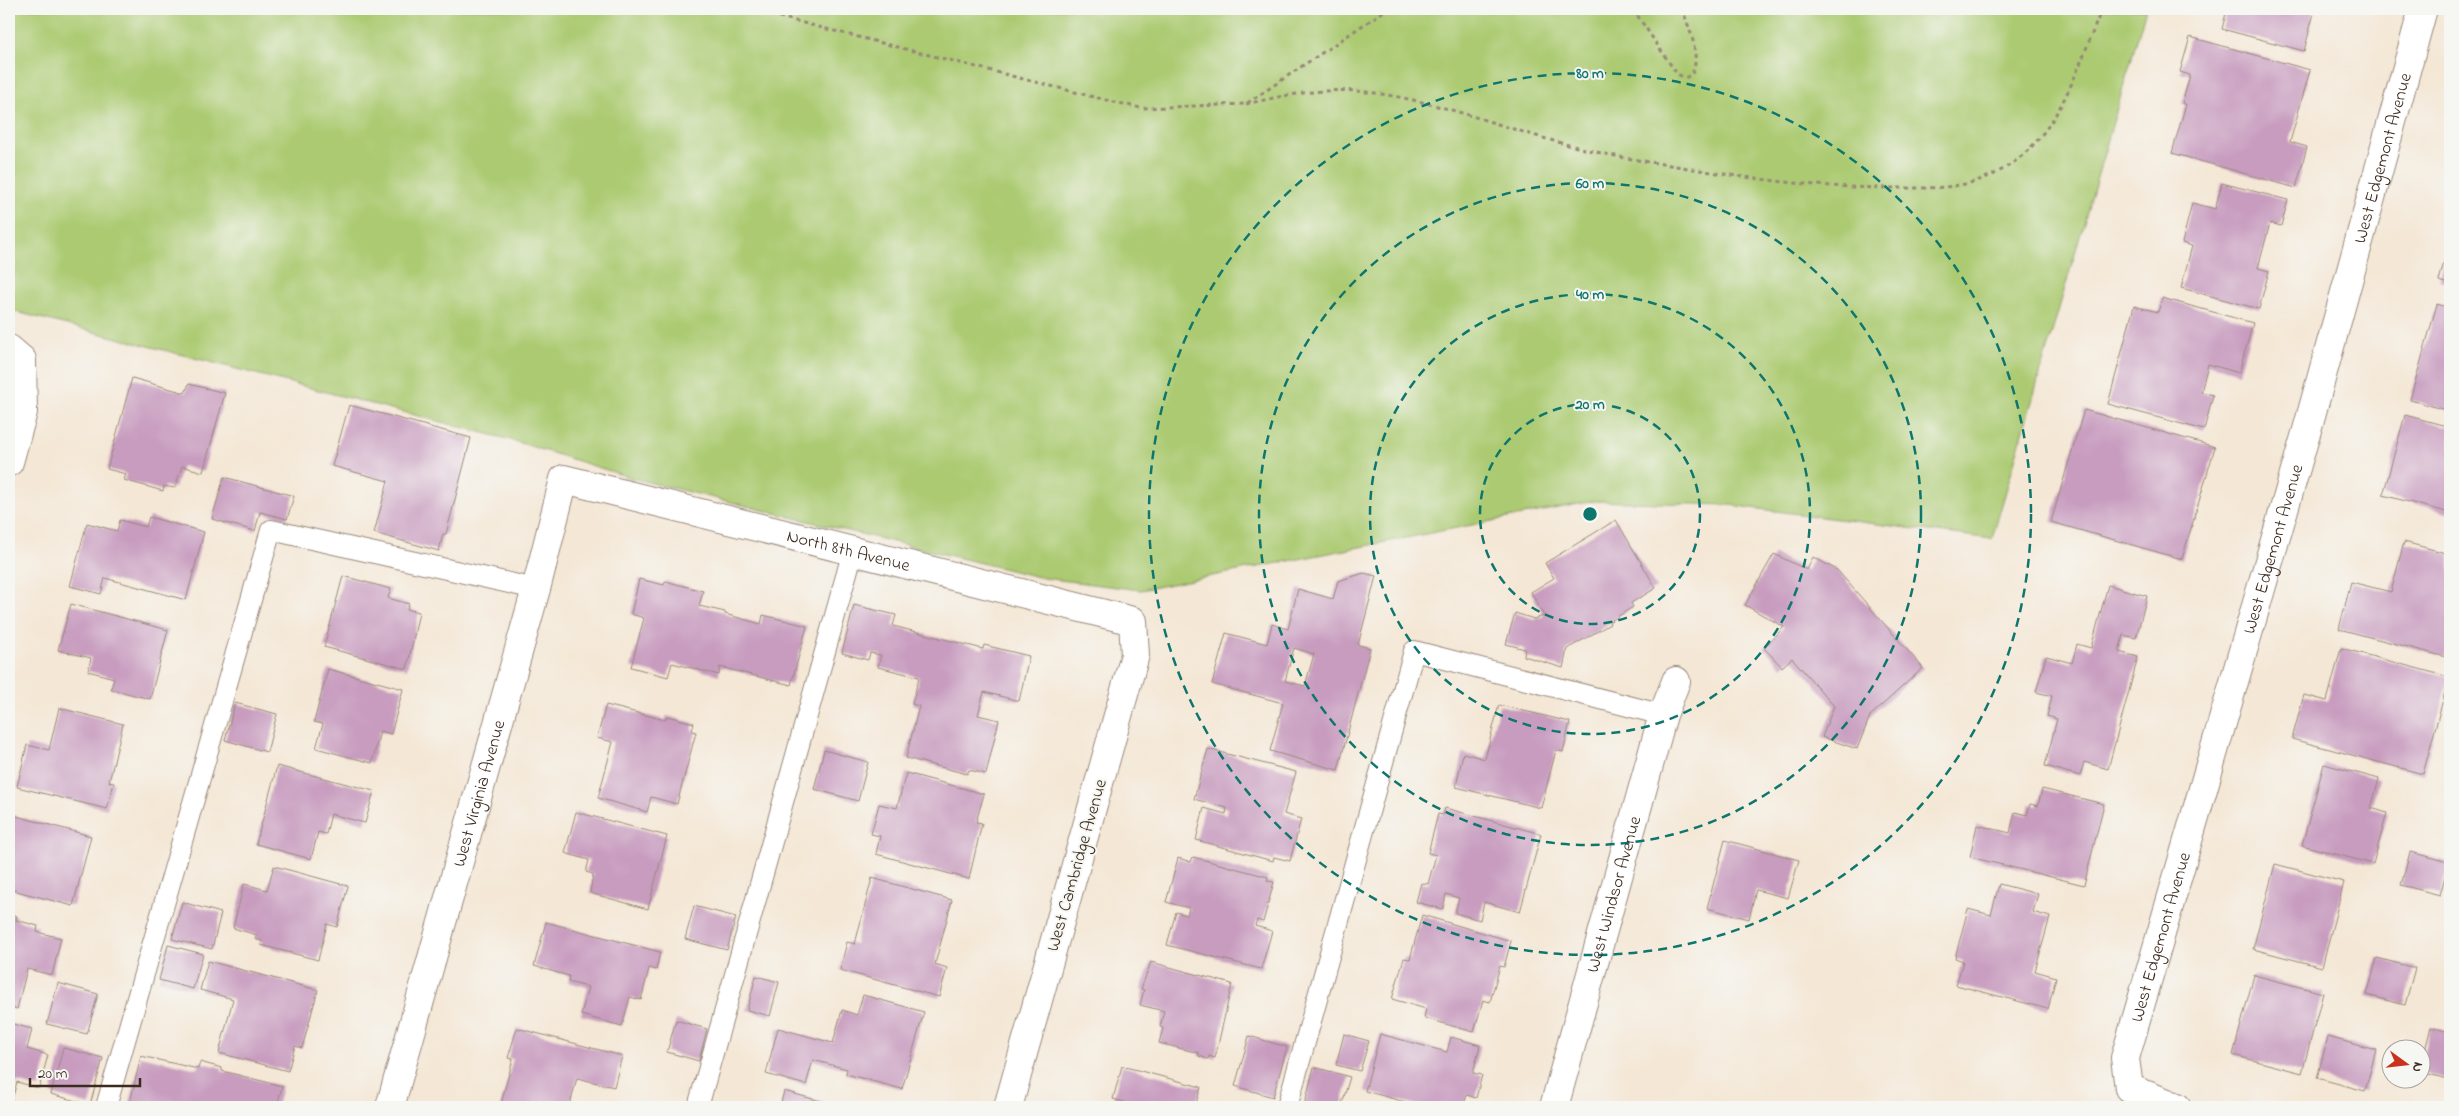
<svg xmlns="http://www.w3.org/2000/svg" width="2459" height="1116" viewBox="0 0 2459 1116" font-family="'Indie Flower',sans-serif">
  <style>
    .green { fill: #abca71; stroke: #737a48 }
    .building { fill: #c89cbf; fill-rule: evenodd }
    .lines { fill: none; stroke-linecap: round; stroke-linejoin: round }
    .lane-casing { stroke: #98887a; stroke-width: 22 }
    .street-casing { stroke: #98887a; stroke-width: 30 }
    .path { stroke: #98887a; stroke-width: 3; stroke-dasharray: 4 4; stroke-linecap: butt }
    .lane { stroke: #fff; stroke-width: 20 }
    .street { stroke: #fff; stroke-width: 28 }
    .ring { fill: none; stroke: #0f766e; stroke-width: 2.5; stroke-dasharray: 9 6 }
    .labels { text-anchor: middle; stroke-width: 4; stroke-linejoin: round; paint-order: stroke }
    .street-label { font-size: 18px; fill: #3b2a1e; stroke: #f6f6f2 }
    .centre { fill: #0f766e; stroke: #f6f6f2; stroke-width: 2.5 }
    .ring-label { font-size: 15px; text-anchor: middle; font-weight: bold; fill: #0f766e; stroke: #f6f6f2; stroke-width: 4; stroke-linejoin: round; paint-order: stroke }
  </style>
  <rect width="100%" height="100%" fill="#f6f6f2"/>
  <filter id="ink" filterUnits="userSpaceOnUse"><feTurbulence type="fractalNoise" baseFrequency=".02" numOctaves="2"/><feDisplacementMap in="SourceGraphic" scale="10" xChannelSelector="R" yChannelSelector="G"/><feConvolveMatrix kernelMatrix="1 2 1 2 8 2 1 2 1" color-interpolation-filters="sRGB"/></filter>
  <filter id="wash" filterUnits="userSpaceOnUse"><feTurbulence type="fractalNoise" baseFrequency=".0096" numOctaves="4" result="noise"/><feDisplacementMap in="SourceGraphic" scale="20" xChannelSelector="R" yChannelSelector="G"/><feGaussianBlur stdDeviation="1.12" result="paint"/><feColorMatrix in="noise" values="0 0 0 0 0 0 0 0 0 0 0 0 0 0 0 0 0 1.4 0 .05"/><feComposite in="paint" operator="in"/></filter>
  <g filter="url(#wash)">
    <rect width="100%" height="100%" fill="#f4e7d5"/>
    <path class="green" d="M9,9H2146L1992,539L1729,505L1594,501L1141,590L1043,578L836,528L632,478L511,440L9,310Z"/>
    <g id="blocks">
      <g class="building">
        <path d="M2227,9H2315L2304,51L2222,29Z"/>
        <path d="M2190,37L2310,70L2290,142L2307,147L2296,188L2172,153L2186,104H2182L2190,75L2180,72Z"/>
        <path d="M2222,183L2288,200L2281,226L2270,223L2258,268L2269,271L2259,309L2181,288L2192,246L2182,243L2192,203L2215,209Z"/>
        <path d="M2450,240V284L2439,281Z"/>
        <path d="M2162,298L2253,323L2239,373L2208,364L2201,392L2213,395L2204,430L2108,404L2134,306L2158,312Z"/>
        <path d="M2437,304L2450,308V411L2410,400Z"/>
        <path d="M132,378L185,393L189,384L225,393L203,472L182,466L175,488L164,486L163,491L124,480L126,474L107,469Z"/>
        <path d="M349,405L471,438L446,534H443L439,551L374,533L388,481L332,466Z"/>
        <path d="M2084,410L2215,447L2182,559L2051,522Z"/>
        <path d="M2405,415L2450,427V513L2383,495Z"/>
        <path d="M224,477L294,496L287,519L260,512L255,531L212,519Z"/>
        <path d="M149,517L204,532L186,600L105,578L101,594L70,586L87,523L117,531L120,520L146,527Z"/>
        <path d="M1616,520L1656,588L1631,603L1633,607L1609,622L1610,624L1567,649L1563,668L1524,656L1525,649L1506,644L1515,613L1534,619L1544,616L1531,592L1554,578L1545,563Z"/>
        <path d="M2404,542L2450,554V658L2339,629L2351,582L2391,592Z"/>
        <path d="M1774,554L1807,570L1813,557L1837,570L1923,668L1870,716L1857,749L1822,737L1834,706L1792,658L1782,667L1764,648L1784,627L1745,605Z"/>
        <path d="M1364,573L1376,576L1358,645L1370,648L1338,770L1270,751L1283,703L1212,684L1226,633L1267,644L1272,624L1288,629L1298,589L1333,599L1338,581ZM1294,648L1314,654L1305,686L1285,681Z"/>
        <path d="M343,576L391,589L388,598L409,604L407,609L419,612L407,669L324,647Z"/>
        <path d="M639,579L664,585L665,581L703,591L699,606L725,612V614L761,624L763,615L807,626L791,685L720,667L719,675L672,663L668,677L631,667L644,618L631,614Z"/>
        <path d="M2108,585L2147,596L2136,638L2123,635L2119,652L2138,657L2108,769L2084,762L2080,776L2045,766L2057,719L2047,716L2052,696L2036,692L2046,656L2072,663L2077,644L2091,648Z"/>
        <path d="M71,604L168,630L150,699L111,689L114,678L88,671L91,658L58,650Z"/>
        <path d="M854,605L896,615L893,626L983,649L984,645L1029,656L1019,701L984,692L978,715L999,720L986,774L969,770L967,774L906,758L919,706L912,704L919,677L878,667L881,655L870,653L868,660L842,653Z"/>
        <path d="M2341,648L2449,677L2423,774L2292,739L2304,695L2327,701Z"/>
        <path d="M328,669L403,689L391,734L380,731L372,763L316,748L323,724L314,722Z"/>
        <path d="M235,703L277,714L267,752L225,740Z"/>
        <path d="M606,705L665,720L667,716L694,723L692,731L696,732L677,804L651,797L647,812L598,798L613,742L597,738Z"/>
        <path d="M1499,705L1570,722L1563,752L1556,750L1541,808L1456,787L1463,753L1485,759Z"/>
        <path d="M59,708L123,724L109,782L114,783L107,809L17,787L27,745L49,750Z"/>
        <path d="M1208,749L1296,772L1284,814L1301,819L1290,861L1274,857L1273,861L1196,840L1204,808L1226,814L1227,808L1194,799Z"/>
        <path d="M824,750L868,762L858,801L814,789Z"/>
        <path d="M2324,764L2379,779L2371,808L2387,813L2373,864L2302,845Z"/>
        <path d="M277,766L374,791L365,823L331,814L326,834L318,832L311,859L256,844Z"/>
        <path d="M906,773L984,794L976,822L982,823L969,879L876,854L880,836L871,834L879,804L897,808Z"/>
        <path d="M2042,789L2104,804L2084,885L1970,857L1977,825L2010,833L2015,812L2027,815L2030,804L2038,806Z"/>
        <path d="M1445,808L1541,834L1520,912L1484,902L1480,920L1455,913L1459,898L1446,894L1443,909L1416,902L1421,883L1428,884L1436,855L1428,853L1438,814L1443,815Z"/>
        <path d="M576,812L667,836L648,909L590,893L593,874L586,872L589,860L565,853Z"/>
        <path d="M9,814L91,836L73,906L9,889Z"/>
        <path d="M1725,840L1799,860L1788,898L1756,890L1749,919L1707,908Z"/>
        <path d="M2410,852L2449,862L2440,895L2401,885Z"/>
        <path d="M1193,857L1268,877L1267,881L1274,882L1263,922L1257,920L1255,926L1272,931L1261,969L1167,945L1176,912L1187,915L1189,908L1166,902L1178,858L1191,862Z"/>
        <path d="M2275,864L2344,882L2322,967L2253,949Z"/>
        <path d="M274,866L348,886L337,927L327,924L318,960L261,945L262,941L255,939L257,935L233,928L244,884L267,890Z"/>
        <path d="M872,878L952,900L935,964L947,968L939,997L840,970L847,942L855,944Z"/>
        <path d="M1999,884L2038,894L2033,912L2050,917L2035,971L2056,977L2048,1009L1956,985L1963,961L1955,958L1968,909L1991,915Z"/>
        <path d="M182,902L221,913L212,949L172,939Z"/>
        <path d="M694,906L736,917L727,950L685,939Z"/>
        <path d="M9,914L17,916L16,920L38,926L37,932L61,938L52,975L27,969L17,1009L9,1007Z"/>
        <path d="M1422,915L1511,941L1504,967L1500,966L1490,1002L1483,1000L1474,1032L1424,1018L1426,1009L1392,999L1404,958L1410,959Z"/>
        <path d="M546,922L660,952L656,970L649,968L641,1000L630,997L622,1026L581,1015L588,987L568,982L569,976L534,966Z"/>
        <path d="M168,945L203,954L193,989L159,980Z"/>
        <path d="M2377,958L2415,968L2405,1005L2367,995Z"/>
        <path d="M208,961L318,990L302,1048L295,1046L288,1071L219,1053L233,999L200,990Z"/>
        <path d="M1151,962L1232,984L1215,1058L1209,1056L1208,1059L1199,1056V1053L1159,1043L1163,1028L1160,1027L1164,1011L1140,1005L1144,990L1141,989Z"/>
        <path d="M2254,975L2323,993L2302,1073L2233,1055Z"/>
        <path d="M756,976L779,982L770,1016L747,1010Z"/>
        <path d="M58,983L98,994L87,1034L47,1024Z"/>
        <path d="M863,995L924,1012L902,1089L846,1074L847,1069L813,1060L806,1085L766,1074L778,1028L833,1043L842,1010L857,1015Z"/>
        <path d="M676,1020L707,1029L699,1061L667,1052Z"/>
        <path d="M9,1023L32,1029L27,1049L48,1055L39,1088L17,1082L10,1107Z"/>
        <path d="M2431,1027L2450,1032V1080L2422,1072V1062Z"/>
        <path d="M517,1028L622,1056L614,1087L577,1078L569,1107H500L513,1059L508,1058Z"/>
        <path d="M1344,1034L1369,1041L1360,1071L1336,1065Z"/>
        <path d="M1380,1034L1447,1052L1451,1037L1480,1045L1473,1073L1482,1075L1476,1098L1467,1095L1463,1107H1424L1365,1091Z"/>
        <path d="M1249,1036L1287,1047L1273,1097L1235,1086Z"/>
        <path d="M2328,1037L2376,1050L2365,1091L2317,1078Z"/>
        <path d="M63,1048L103,1058L90,1105L51,1094Z"/>
        <path d="M141,1056L198,1069L200,1062L222,1068V1071L282,1086L277,1107H129Z"/>
        <path d="M1122,1066L1201,1087L1195,1107H1126L1127,1103L1113,1099Z"/>
        <path d="M1314,1067L1350,1077L1341,1107H1321L1305,1103Z"/>
        <path d="M784,1091L842,1107H780Z"/>
      </g>
    </g>
  </g>
  <g filter="url(#ink)">
    <use href="#blocks" fill-opacity="0" stroke="#98887a" stroke-width="1"/>
    <g class="lines">
      <g class="lane-casing">
        <g id="lane">
          <path d="M106,1107L271,530L536,589"/>
          <path d="M698,1107L853,551"/>
          <path d="M1287,1107L1414,651L1663,715"/>
        </g>
      </g>
      <g class="street-casing">
        <g id="street">
          <path d="M9,349L22,360L23,412L9,462"/>
          <path id="s1" d="M390,1107L536,589L564,479L1133,621L1135,655L1008,1107"/>
          <path id="s2" d="M1554,1107L1663,715L1676,681"/>
          <path id="s3" d="M2177,1107L2129,1088L2125,1058L2307,430L2423,9"/>
        </g>
      </g>
      <g class="path">
        <path d="M748,9L1114,102L1141,108L1246,104L1387,9"/>
        <path d="M1633,9L1677,74L1685,78L1692,74C1701,55 1689,27 1682,9"/>
        <path d="M1246,104C1285,95 1326,87 1366,92C1439,100 1506,130 1577,147C1609,156 1643,161 1676,166C1748,179 1820,188 1893,188C1917,188 1942,189 1965,184C1984,180 2003,171 2018,159C2063,123 2080,61 2102,9"/>
      </g>
      <use href="#lane" class="lane"/>
      <use href="#street" class="street"/>
    </g>
  </g>
  <g class="ring">
    <circle cx="1590" cy="514" r="110"/>
    <circle cx="1590" cy="514" r="220"/>
    <circle cx="1590" cy="514" r="331"/>
    <circle cx="1590" cy="514" r="441"/>
  </g>
  <g class="labels">
    <g class="street-label">
      <text dy="6" stroke="none"><textPath href="#s3" startOffset="1018">West Edgemont Avenue</textPath></text>
      <text dy="6" stroke="none"><textPath href="#s3" startOffset="612">West Edgemont Avenue</textPath></text>
      <text dy="6" stroke="none"><textPath href="#s1" startOffset="945">North 8th Avenue</textPath></text>
      <text dy="6" stroke="none"><textPath href="#s1" startOffset="326">West Virginia Avenue</textPath></text>
      <text transform="translate(1076 865) rotate(-74)" y="6">West Cambridge Avenue</text>
      <text dy="6" stroke="none"><textPath href="#s2" startOffset="221">West Windsor Avenue</textPath></text>
      <text dy="6" stroke="none"><textPath href="#s3" startOffset="208">West Edgemont Avenue</textPath></text>
    </g>
  </g>
  <circle cx="1590" cy="514" r="8" class="centre"/>
  <g class="ring-label">
    <text x="1590" y="78">80 m</text>
    <text x="1590" y="188">60 m</text>
    <text x="1590" y="299">40 m</text>
    <text x="1590" y="409">20 m</text>
  </g>
  <rect width="2459" height="1116" fill="none" stroke="#f6f6f2" stroke-width="30"/>
  <g transform="translate(2406 1064) rotate(105)"><circle r="24" fill="#f6f6f2" stroke="#aba49d"/>
  <path d="M0-4L9 19L0 12L-9 19Z" fill="#c8321e"/>
  <text y="-8" font-size="14" font-weight="bold" text-anchor="middle" fill="#3b2a1e">N</text>
  </g>
  <path d="M30 1078v8h110v-8" fill="none" stroke="#3b2a1e" stroke-width="2.5"/>
  <text x="38" y="1078" font-size="15" fill="#3b2a1e" stroke="#f6f6f2" stroke-width="4" paint-order="stroke">20 m</text>
</svg>
